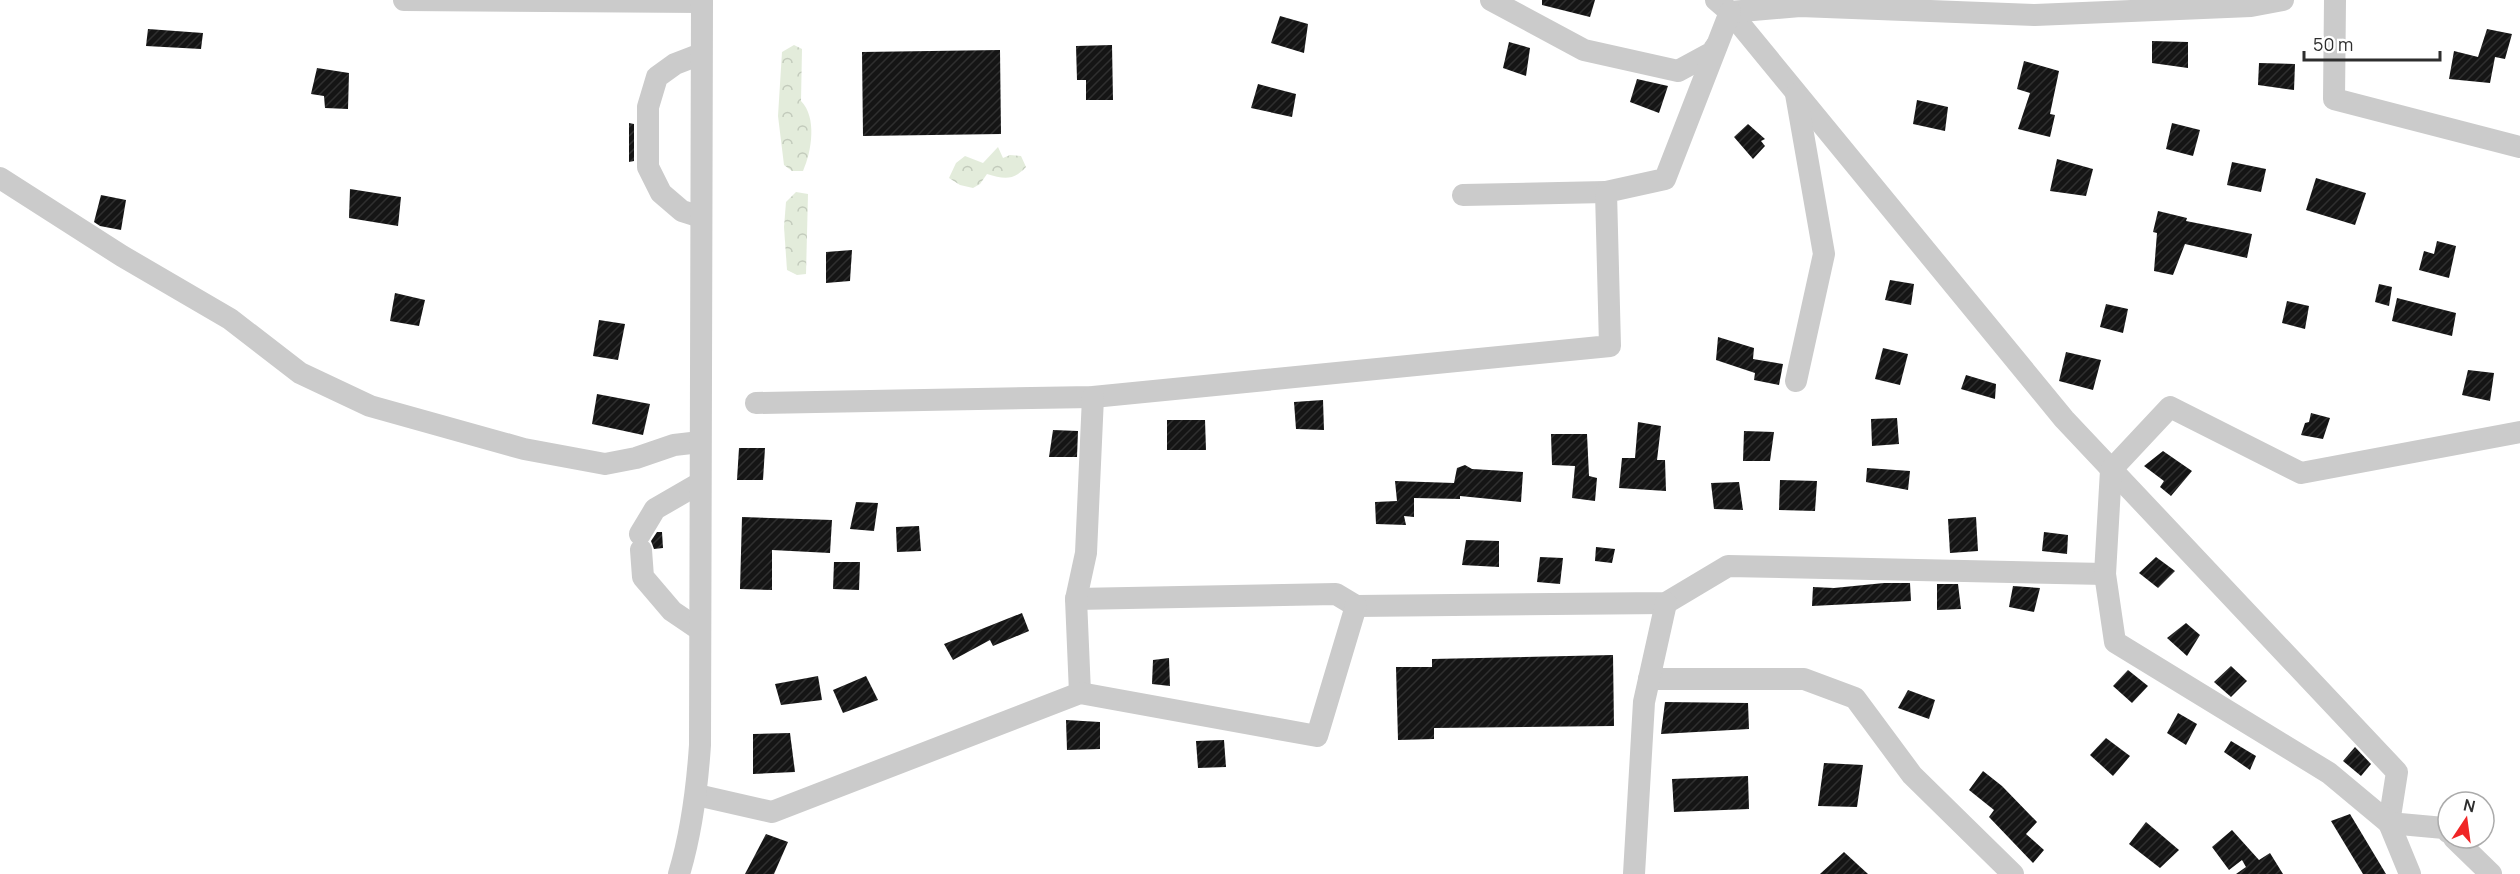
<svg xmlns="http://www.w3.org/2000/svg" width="2520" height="874" viewBox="0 0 2520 874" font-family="Manrope,sans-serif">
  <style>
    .forest { fill: url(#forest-crowns) }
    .building { fill: url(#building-hatch) }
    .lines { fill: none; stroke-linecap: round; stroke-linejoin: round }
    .minor { stroke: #cbcbcb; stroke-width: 22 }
  </style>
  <defs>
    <pattern id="forest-crowns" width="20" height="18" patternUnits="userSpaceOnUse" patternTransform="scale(1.5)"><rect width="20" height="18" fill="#e3ecdb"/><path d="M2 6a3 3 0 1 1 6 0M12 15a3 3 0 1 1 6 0" fill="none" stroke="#c3cbbc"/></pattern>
    <pattern id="building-hatch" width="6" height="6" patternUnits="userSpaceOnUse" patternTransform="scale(1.5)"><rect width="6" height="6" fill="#151515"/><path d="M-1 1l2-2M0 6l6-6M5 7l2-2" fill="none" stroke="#2f2f2f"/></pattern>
  </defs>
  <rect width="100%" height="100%" fill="#fff"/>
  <g class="forest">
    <path d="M794,45L802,49L801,101C817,117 812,151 803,171H792L784,165L778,116L782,52Z"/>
    <path d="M998,147L1003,158L1010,155L1021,156L1026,167C1013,181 1004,179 987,174L980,184L973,188L960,185L949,178L956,163L965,156L983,163Z"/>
    <path d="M796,192L808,194L806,274L797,275L787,270L784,227L786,202Z"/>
  </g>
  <g class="building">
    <path d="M1542,0H1595L1590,17L1542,5Z"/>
    <path d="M1280,16L1308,24L1304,53L1271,43Z"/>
    <path d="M148,29L203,33L201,49L146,46Z"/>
    <path d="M2487,29L2512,34L2505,59L2495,57L2490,83L2449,79L2454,51L2478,57Z"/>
    <path d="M2152,41L2188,42V68L2152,63Z"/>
    <path d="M1509,42L1530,48L1526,76L1503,68Z"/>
    <path d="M1112,45L1113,100H1086V80H1077L1076,46Z"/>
    <path d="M1000,50L1001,134L863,136L862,52Z"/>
    <path d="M2024,61L2059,71L2050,114L2055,115L2050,137L2018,129L2030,93L2017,89Z"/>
    <path d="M2259,63L2295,64L2294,90L2258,85Z"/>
    <path d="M317,68L349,73L348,109L325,108L324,96L311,94Z"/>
    <path d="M1637,79L1668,86L1659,113L1630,102Z"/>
    <path d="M1258,84L1296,94L1292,117L1251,108Z"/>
    <path d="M1917,100L1948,107L1945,131L1913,124Z"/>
    <path d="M629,123L634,124V161L629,162Z"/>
    <path d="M2172,123L2200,130L2193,156L2166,149Z"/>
    <path d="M1748,124L1765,139L1761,141L1765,146L1753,159L1734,137Z"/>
    <path d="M2057,159L2093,169L2086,196L2050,191Z"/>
    <path d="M2232,162L2266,169L2261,192L2227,185Z"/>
    <path d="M2316,178L2366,193L2355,225L2306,210Z"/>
    <path d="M350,189L401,197L398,226L349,218Z"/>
    <path d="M101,195L126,200L121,230L100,226L94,222Z"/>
    <path d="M2158,211L2187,218L2186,221L2252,234L2247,258L2185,244L2173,275L2154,271L2157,233L2153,232Z"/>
    <path d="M2437,241L2456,246L2449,278L2419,270L2424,251L2434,254Z"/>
    <path d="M852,250L850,281L826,283V252Z"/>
    <path d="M1890,280L1914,284L1911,305L1885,300Z"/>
    <path d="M2379,284L2392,287L2389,306L2375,302Z"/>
    <path d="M395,293L425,300L419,326L390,321Z"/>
    <path d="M2397,298L2456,313L2452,336L2392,321Z"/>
    <path d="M2287,301L2309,306L2305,329L2282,323Z"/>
    <path d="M2106,304L2128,309L2123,333L2100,327Z"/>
    <path d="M599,320L625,324L618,360L593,356Z"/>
    <path d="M1718,337L1754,348L1753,359L1783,364L1779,385L1754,380L1755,373L1716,360Z"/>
    <path d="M1883,348L1908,354L1900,385L1875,379Z"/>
    <path d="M2066,352L2101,360L2093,390L2059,381Z"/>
    <path d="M2468,370L2494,373L2490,401L2462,395Z"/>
    <path d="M1966,375L1996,384L1995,399L1961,389Z"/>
    <path d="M597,394L650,404L643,435L592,424Z"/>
    <path d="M1323,400L1324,430L1296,429L1294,402Z"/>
    <path d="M2311,413L2330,418L2323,439L2301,435L2305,423L2309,422Z"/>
    <path d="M1897,418L1899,444L1872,446L1871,419Z"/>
    <path d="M1167,420H1205L1206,450H1167Z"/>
    <path d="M1638,422L1661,426L1657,460H1665L1666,491L1619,488L1622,458H1635Z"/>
    <path d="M1053,430L1078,431L1077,457H1049Z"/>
    <path d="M1744,431L1774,432L1770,461H1743Z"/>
    <path d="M1551,434H1587L1589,476L1597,478L1595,501L1572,498L1575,466L1552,465Z"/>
    <path d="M739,448H765L763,480H737Z"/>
    <path d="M2163,451L2192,471L2171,496L2160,487L2164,481L2144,466Z"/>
    <path d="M1465,465L1472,469L1523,472L1521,502L1460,496V499L1414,498V517L1404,516L1406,525L1376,524L1375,502L1397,501L1395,481L1454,483L1457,468Z"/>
    <path d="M1867,468L1910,471L1908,490L1866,482Z"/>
    <path d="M1780,480L1817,481L1815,511L1779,510Z"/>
    <path d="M1739,482L1743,510L1714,509L1711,483Z"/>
    <path d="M856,502L878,503L874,531L850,529Z"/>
    <path d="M742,517L832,520L830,553L772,550V590L740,589Z"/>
    <path d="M1976,517L1978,551L1950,553L1948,519Z"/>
    <path d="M919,526L921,551L897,552L896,527Z"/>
    <path d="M657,532H662L663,548L654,549L651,541Z"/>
    <path d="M2044,532L2068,535L2067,554L2042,551Z"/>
    <path d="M1466,540L1499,541V567L1462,565Z"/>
    <path d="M1596,547L1615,549L1612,563L1595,561Z"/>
    <path d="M1540,557L1563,558L1560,584L1537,582Z"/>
    <path d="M2156,557L2175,571L2158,588L2139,573Z"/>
    <path d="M834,562H860L859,590L833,589Z"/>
    <path d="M1884,583H1910L1911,601L1812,606L1813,587L1834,588Z"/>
    <path d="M1937,584H1958L1961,609L1937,610Z"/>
    <path d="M2013,586L2040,588L2034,612L2009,607Z"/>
    <path d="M1022,613L1029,631L993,646L990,640L953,660L944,644Z"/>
    <path d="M2186,623L2200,635L2187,656L2167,638Z"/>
    <path d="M1613,655L1614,726L1434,728V739L1398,740L1396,667H1432V659Z"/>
    <path d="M1169,658L1170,686L1152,684L1153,660Z"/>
    <path d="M2231,666L2247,681L2231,697L2214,682Z"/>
    <path d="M2128,670L2148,686L2132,703L2113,686Z"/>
    <path d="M818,676L822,700L781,705L775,684Z"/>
    <path d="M866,676L878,700L843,713L833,690Z"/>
    <path d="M1908,690L1935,700L1929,719L1898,708Z"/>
    <path d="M1665,702L1748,703L1749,729L1661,734Z"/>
    <path d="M2178,713L2197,724L2186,745L2167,733Z"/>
    <path d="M1066,720L1100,722V749L1067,750Z"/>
    <path d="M790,733L795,772L753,774V734Z"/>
    <path d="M2106,738L2130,756L2113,776L2090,755Z"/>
    <path d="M1224,740L1226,767L1198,768L1196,741Z"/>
    <path d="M2231,741L2256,756L2250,770L2224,752Z"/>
    <path d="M2355,747L2371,764L2361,776L2343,761Z"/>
    <path d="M1824,763L1863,765L1857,807L1818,806Z"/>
    <path d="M1983,771L2002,786L2037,822L2026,834L2044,850L2033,863L1989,817L1994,810L1969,790Z"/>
    <path d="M1748,776L1749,809L1674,812L1672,779Z"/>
    <path d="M2350,814L2386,874H2363L2331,821Z"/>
    <path d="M2146,822L2179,850L2160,868L2129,844Z"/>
    <path d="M2232,830L2259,860L2270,853L2283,874H2236L2246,867L2242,860L2229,870L2212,847Z"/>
    <path d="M766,834L788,842L774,874H745Z"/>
    <path d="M1844,852L1868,874H1820Z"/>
  </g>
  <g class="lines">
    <g class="minor">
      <path d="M404,0L702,2"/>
      <path d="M1491,0L1584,50L1678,71L1713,52L1715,47"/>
      <path d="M1716,0L1730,12L2064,419L2397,772L2389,823L2410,874"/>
      <path d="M2335,0L2334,99L2520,147"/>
      <path d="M1730,12L1800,6L2035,15L2251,6L2283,0"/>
      <path d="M0,178L122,256L230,319L300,373L370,406L524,449L605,464L636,458L674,445L700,442"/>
      <path d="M1463,195L1606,192"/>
      <path d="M701,217L682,211L661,193L648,167V107L657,77L675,64L701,54"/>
      <path d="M1796,381L1824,254L1796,94"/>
      <path d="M756,403L1093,397L1610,346L1606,192L1665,179L1730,12"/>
      <path d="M640,534L655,509L700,483"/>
      <path d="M641,550L643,577L672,611L700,630"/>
      <path d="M1076,599L1336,594L1356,606L1666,603L1728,566L2105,574"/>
      <path d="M1649,679H1804L1855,698L1912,775L2013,874"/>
      <path d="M1080,693L1076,599L1086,553L1093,397"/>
      <path d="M697,795L772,812L1080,693L1317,736L1356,606"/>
      <path d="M2448,832L2444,828L2389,823L2329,773L2115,642L2105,574L2111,470L2170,407L2301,473L2520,432"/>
      <path d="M2454,838L2491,874"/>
      <path d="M679,874C692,831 697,789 700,745L702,0"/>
      <path d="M1634,874L1644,702L1666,603"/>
    </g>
  </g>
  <g transform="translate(2466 820) rotate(13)"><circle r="28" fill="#ffffff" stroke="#ababab" stroke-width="1.5"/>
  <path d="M0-4.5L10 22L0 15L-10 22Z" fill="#f02526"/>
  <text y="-9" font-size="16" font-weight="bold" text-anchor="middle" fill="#2e2e2e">N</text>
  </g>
  <path d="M2304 51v9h136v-9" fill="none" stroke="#2e2e2e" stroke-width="3"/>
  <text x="2313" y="51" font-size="18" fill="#2e2e2e" stroke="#ffffff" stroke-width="4.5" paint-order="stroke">50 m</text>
</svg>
